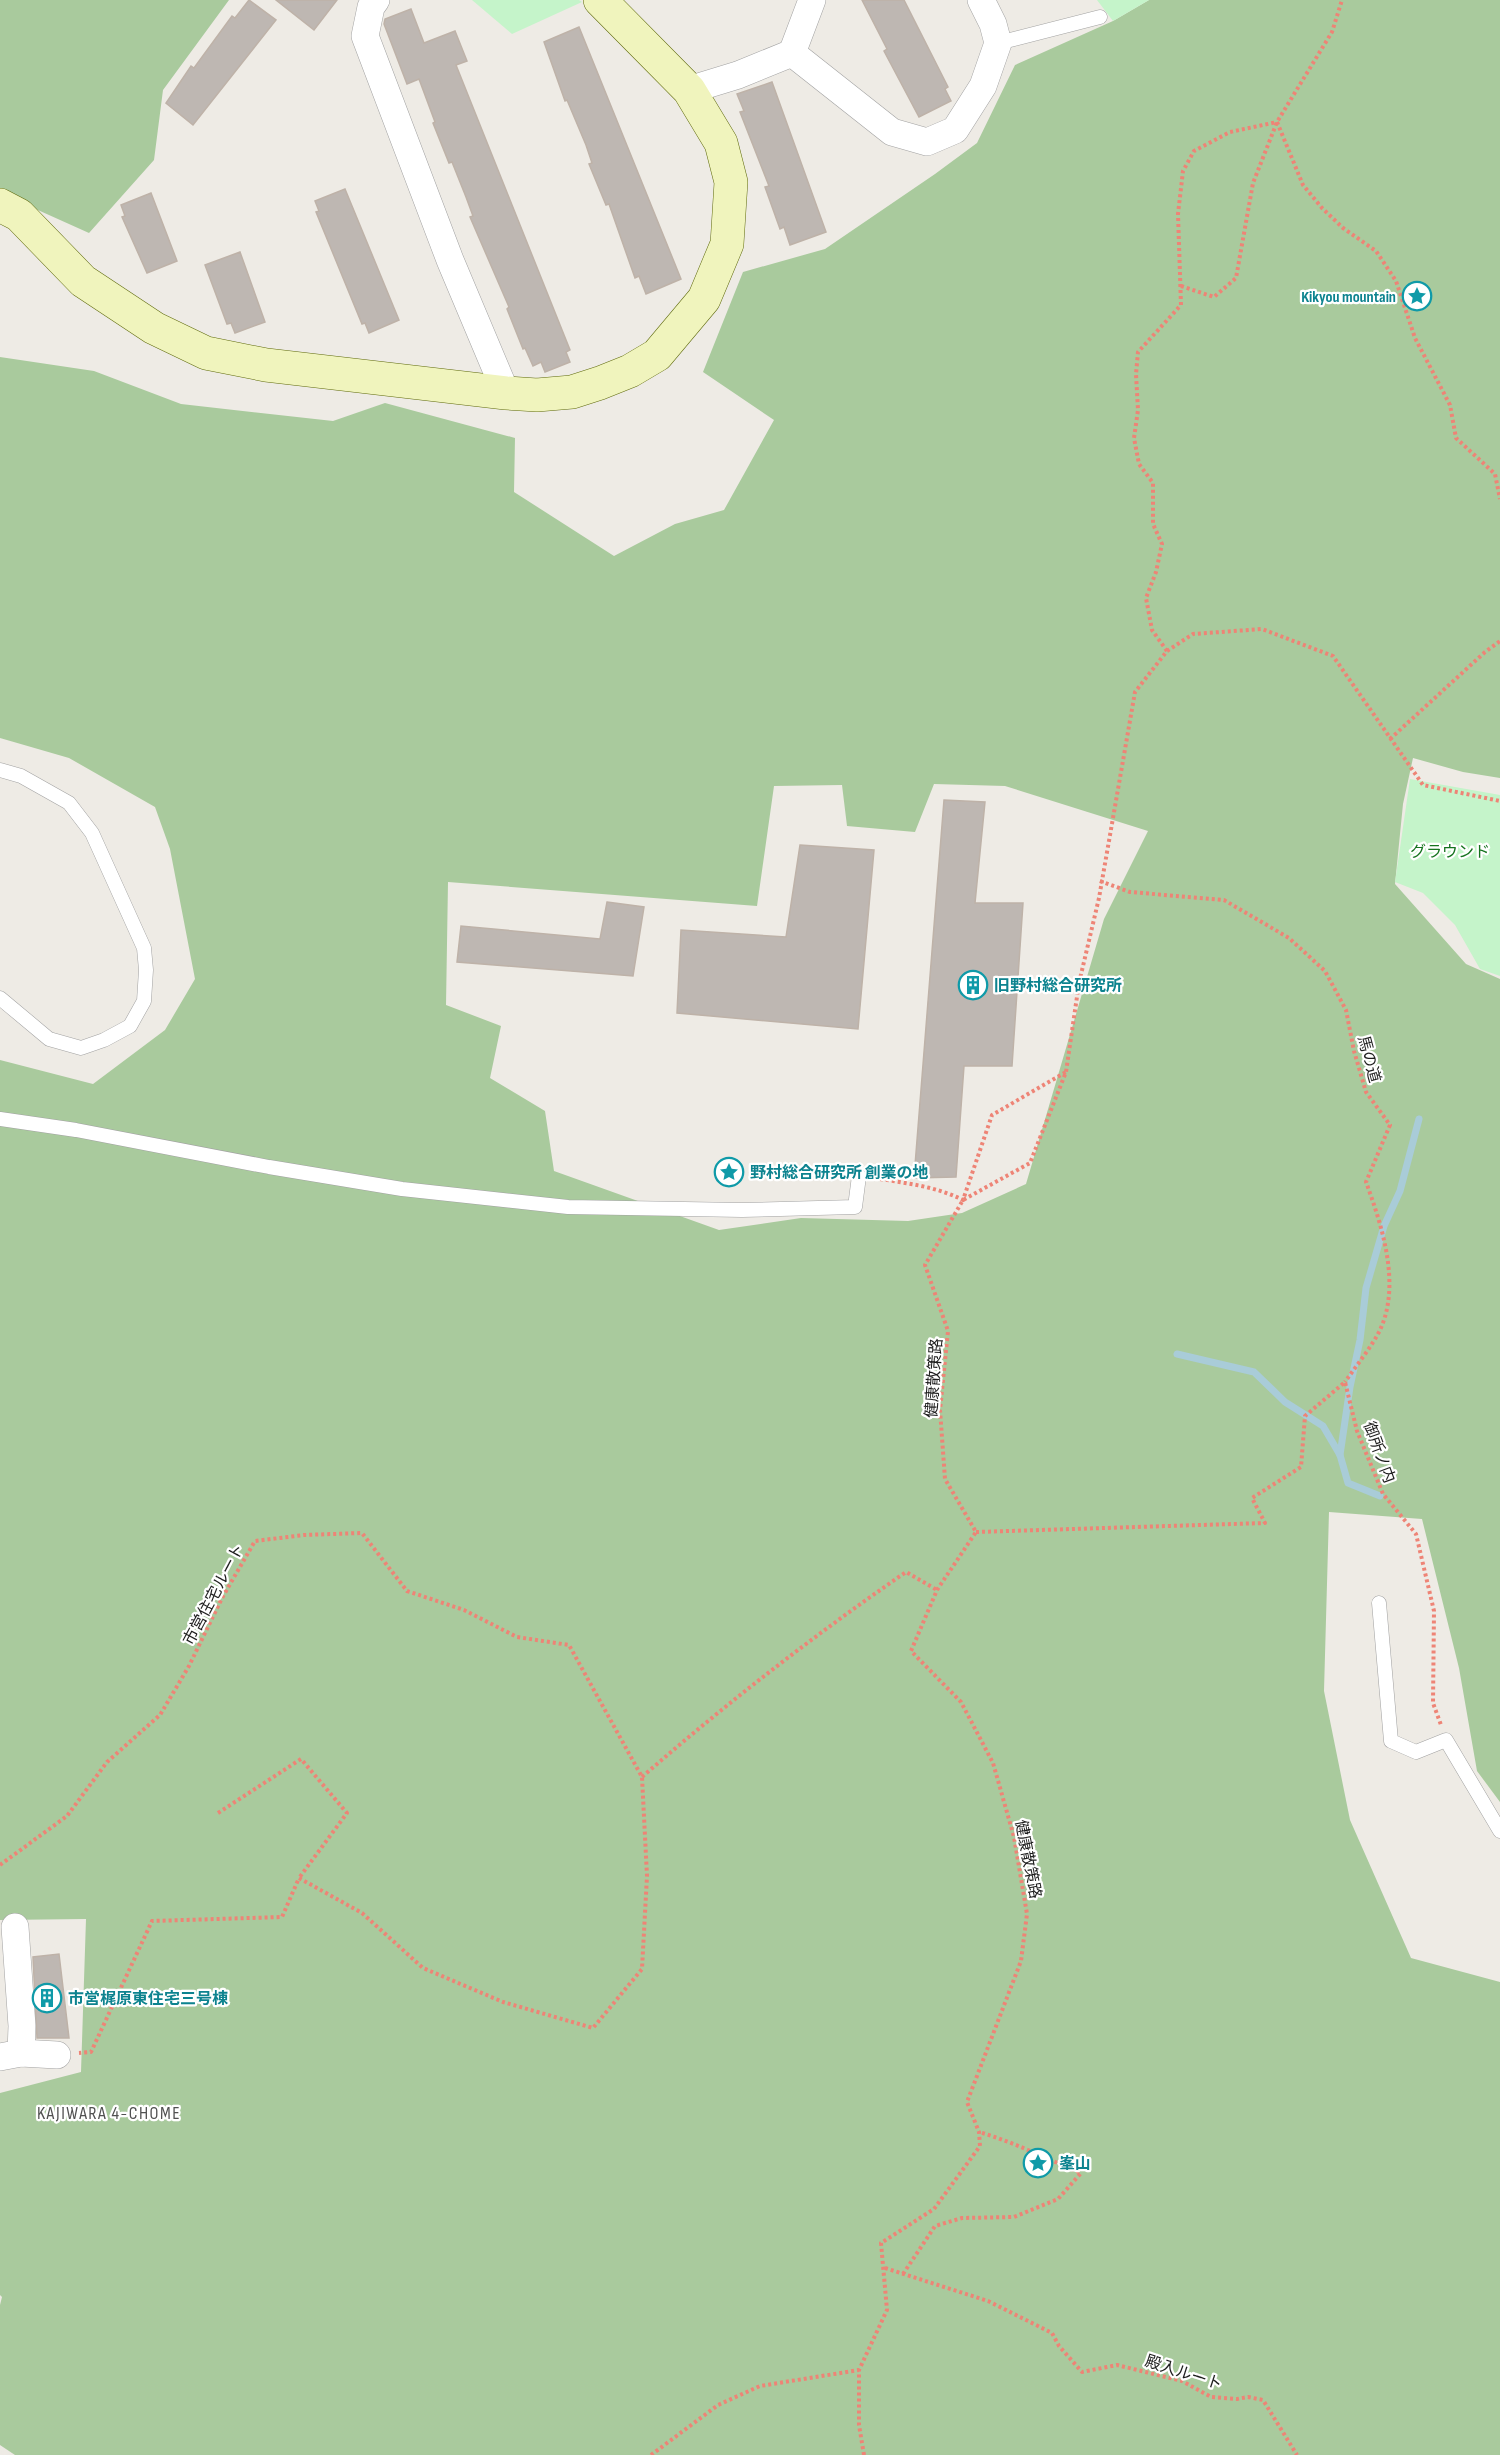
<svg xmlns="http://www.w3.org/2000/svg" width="1500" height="2455" viewBox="0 0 1500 2455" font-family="'Sofia Sans Condensed','Noto Sans JP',sans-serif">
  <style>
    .forest { fill: #a9ca9d; fill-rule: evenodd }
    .park { fill: #c5f4ca }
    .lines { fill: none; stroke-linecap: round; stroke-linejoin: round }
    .stream { stroke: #a9ccd8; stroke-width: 7 }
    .building { fill: #beb7b2; stroke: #beb2a8; stroke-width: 1.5 }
    .lane-casing { stroke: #a2a2a2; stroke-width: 15 }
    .street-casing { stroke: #a2a2a2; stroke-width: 28 }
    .secondary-casing { stroke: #606b0e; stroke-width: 34 }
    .path { stroke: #ee8476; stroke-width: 4; stroke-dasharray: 3 3; stroke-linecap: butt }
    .lane { stroke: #fff; stroke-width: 14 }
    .street { stroke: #fff; stroke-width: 27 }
    .secondary { stroke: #f0f4bd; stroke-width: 33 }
    .labels { text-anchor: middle; stroke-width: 4.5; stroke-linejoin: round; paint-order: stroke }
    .culture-label { font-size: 16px; font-weight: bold; fill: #0d838f; stroke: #fff; text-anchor: start }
    .park-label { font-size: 16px; fill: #15731e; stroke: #fff }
    .street-label { font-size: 16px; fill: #1e1e1e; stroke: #fff }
    .neighbourhood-label { font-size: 18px; letter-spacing: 1.5px; fill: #515151; stroke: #fff }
  </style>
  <rect width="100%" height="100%" fill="#eeebe5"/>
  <g class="forest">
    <path d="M0,0H229L163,90L154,160L89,233L0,193Z"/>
    <path d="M1149,0H1500V778L1463,772L1413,758L1403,804L1395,884L1466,964L1500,979V1802L1477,1771L1459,1668L1422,1519L1329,1512L1324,1691L1350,1820L1411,1958L1500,1982V2455H15L0,2445V2305L2,2297L0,2295V2093L81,2072L86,1919L0,1920V1060L93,1084L165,1030L195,979L170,849L155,807L69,758L0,738V357L94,371L181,404L333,421L385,403L515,438L514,492L614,556L675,524L724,510L774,420L703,372L743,272L825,249L935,174L977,143L1015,65L1113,21ZM934,784L1005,786L1148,831L1104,919L1026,1184L962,1213L908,1221L801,1218L719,1230L554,1171L545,1111L490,1078L501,1026L446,1005L448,882L757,906L774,786L842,785L847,826L915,832Z"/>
  </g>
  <g class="park">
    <path d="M472,0H579L582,2L512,34Z"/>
    <path d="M1097,0H1149L1113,21Z"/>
    <path d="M1410,779L1500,795V976L1480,969L1455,925L1423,893L1395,882Z"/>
  </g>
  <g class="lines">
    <g class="stream">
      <path d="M1177,1354L1254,1372L1285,1402L1323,1426L1340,1455L1348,1483L1380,1496"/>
      <path d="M1340,1455L1350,1387L1360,1340L1366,1288L1384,1226L1400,1191L1419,1119"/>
    </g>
  </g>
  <g class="building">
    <path d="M249,0L276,20L193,125L166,103L191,66L194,68L232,16L235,18Z"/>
    <path d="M276,0H337L314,30Z"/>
    <path d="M862,0H904L948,87L945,89L951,101L919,117L884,51L887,49Z"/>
    <path d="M411,9L424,43L455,31L467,61L456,65L570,350L566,352L570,362L545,372L541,362L533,366L525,348L523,349L507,309L509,307L470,217L473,216L466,197L452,162L449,163L433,123L435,122L419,79L407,84L384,24L385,19Z"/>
    <path d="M579,27L681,279L646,294L639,276L635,278L609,204L606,205L589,164L592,163L586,145L567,100L565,101L544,42Z"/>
    <path d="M772,82L826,232L790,245L784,227L780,229L765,187L769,186L740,112L744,111L737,94Z"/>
    <path d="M345,189L399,320L369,333L365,323L362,324L316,212L319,211L315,201Z"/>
    <path d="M151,193L177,261L147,273L122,217L125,216L121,205Z"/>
    <path d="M240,252L265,322L235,333L231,323L227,324L205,265Z"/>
    <path d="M944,800L985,802L975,903H1023L1012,1066H964L956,1177L914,1178Z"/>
    <path d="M800,845L874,850L858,1029L677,1013L681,930L786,937Z"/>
    <path d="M607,902L644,907L633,976L457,962L461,926L600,939Z"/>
    <path d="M59,1954L69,2038H37L33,1957Z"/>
  </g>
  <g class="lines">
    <g class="lane-casing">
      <g id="lane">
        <path d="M998,43L1100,17"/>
        <path d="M0,770L21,776L69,803L92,833L144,948L146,970L144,1001L130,1026L104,1040L81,1048L49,1039L0,998"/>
        <path d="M0,1119L76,1130L269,1167L402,1189L568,1207L742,1210L855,1207L859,1176"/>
        <path d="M1379,1603L1391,1741L1416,1752L1446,1740L1500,1831"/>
      </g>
    </g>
    <g class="street-casing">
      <g id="street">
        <path d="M376,0L371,7L365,36L450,260L506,393"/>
        <path d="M792,53L892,132L927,142L955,130L983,86L998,43L993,24L981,0"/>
        <path d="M792,53L812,0"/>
        <path d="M689,90L738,75L792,53"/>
        <path d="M15,1927L22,2026L21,2053"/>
        <path d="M0,2057L21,2053L57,2055"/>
      </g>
    </g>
    <g class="secondary-casing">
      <path id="secondary" d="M0,205L19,215L83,281L154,328L206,353L266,365L506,393L537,395L572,392L600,383L630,371L657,355L704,299L727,244L731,182L721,143L689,90L600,0"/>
    </g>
    <g class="path">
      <path d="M1277,122L1303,185L1322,208L1343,228L1376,251L1396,281L1415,338L1450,405L1456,438L1495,474L1500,499"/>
      <path d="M1181,286L1214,297L1236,278L1253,183L1277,122L1332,32L1342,0"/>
      <path d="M1167,651L1152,630L1146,598L1156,572L1162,544L1153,524V483L1139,464L1134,438L1138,410L1136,374L1138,352L1181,305L1178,214L1183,171L1194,151L1230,132L1277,122"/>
      <path d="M1390,739L1485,652L1500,641"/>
      <path d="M1100,881L1130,892L1224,900L1289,938L1325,971L1346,1010L1354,1051L1366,1092L1390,1125L1366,1182C1382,1226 1402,1286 1379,1332C1370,1349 1356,1366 1345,1382"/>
      <path d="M874,1178C905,1183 935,1186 963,1200L992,1115L1066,1072"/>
      <path d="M976,1532L1265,1523L1252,1498L1301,1467L1305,1416L1345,1382L1357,1431L1383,1494L1416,1534L1434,1611L1433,1703L1441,1725"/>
      <path d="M642,1777C728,1702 812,1637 906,1572L937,1590"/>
      <path d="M218,1813L301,1759L347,1813L299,1878"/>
      <path d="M0,1865L67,1816L107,1762L160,1715L189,1666L222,1598L255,1541L304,1535L362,1533L407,1591L464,1610L517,1637L569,1645L642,1777L647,1876L642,1969L593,2028L503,2002L423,1968L362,1913L299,1878L282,1917L152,1921L91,2052L79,2053"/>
      <path d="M885,2268L988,2301L1052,2333L1059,2346L1082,2372L1117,2365L1182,2381L1211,2397L1237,2399L1248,2397L1263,2400L1297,2455"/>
      <path d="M903,2274L935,2226L962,2218L1014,2217L1058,2199L1081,2173C1047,2159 1014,2142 979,2132"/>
      <path d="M651,2455L718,2405L760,2386L859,2370"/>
      <path d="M864,2455L859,2425V2370L887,2310L881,2243L934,2209L980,2146L979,2132L967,2102L1021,1961L1027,1914L1014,1837L993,1763L961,1702L911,1651L937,1590L976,1532L945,1479L940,1410L948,1331L925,1265L963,1200L1030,1163L1066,1072L1079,983L1099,898L1135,692L1167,651L1193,634L1262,629L1333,656L1423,785L1500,801"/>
    </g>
    <use href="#lane" class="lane"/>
    <use href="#street" class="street"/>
    <use href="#secondary" class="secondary"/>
  </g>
  <defs>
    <g id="sight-ring" transform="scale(1.5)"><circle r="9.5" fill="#fff" stroke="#0f9aa8" stroke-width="1.5"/><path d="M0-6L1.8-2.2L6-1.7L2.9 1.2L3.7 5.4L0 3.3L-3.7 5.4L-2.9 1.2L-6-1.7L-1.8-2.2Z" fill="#0f9aa8"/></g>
    <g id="building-ring" transform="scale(1.5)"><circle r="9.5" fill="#fff" stroke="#0f9aa8" stroke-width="1.5"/><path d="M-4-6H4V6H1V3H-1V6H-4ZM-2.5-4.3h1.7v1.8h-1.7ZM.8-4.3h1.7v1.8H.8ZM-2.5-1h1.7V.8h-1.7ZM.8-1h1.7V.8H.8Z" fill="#0f9aa8"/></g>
  </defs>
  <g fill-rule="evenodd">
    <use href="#sight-ring" x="1417" y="296"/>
    <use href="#building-ring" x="973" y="985"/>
    <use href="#sight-ring" x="729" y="1172"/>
    <use href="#building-ring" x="47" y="1998"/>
    <use href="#sight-ring" x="1038" y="2163"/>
  </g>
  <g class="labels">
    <g class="culture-label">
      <text x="1396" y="302" text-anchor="end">Kikyou mountain</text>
      <text x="994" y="991">旧野村総合研究所</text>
      <text x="750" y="1178">野村総合研究所 創業の地</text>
      <text x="68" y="2004">市営梶原東住宅三号棟</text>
      <text x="1059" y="2169">峯山</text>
    </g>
    <g class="park-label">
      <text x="1450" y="857">グラウンド</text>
    </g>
    <g class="street-label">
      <text transform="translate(1370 1059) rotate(75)" y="6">馬の道</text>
      <text transform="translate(933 1378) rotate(-86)" y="6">健康散策路</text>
      <text transform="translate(1380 1452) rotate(70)" y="6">御所ノ内</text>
      <text transform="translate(213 1594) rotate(-62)" y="6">市営住宅ルート</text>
      <text transform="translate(1029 1859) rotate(79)" y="6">健康散策路</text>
      <text transform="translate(1184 2372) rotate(18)" y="6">殿入ルート</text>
    </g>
    <g class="neighbourhood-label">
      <text x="109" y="2119">KAJIWARA 4-CHOME</text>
    </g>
  </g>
</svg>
